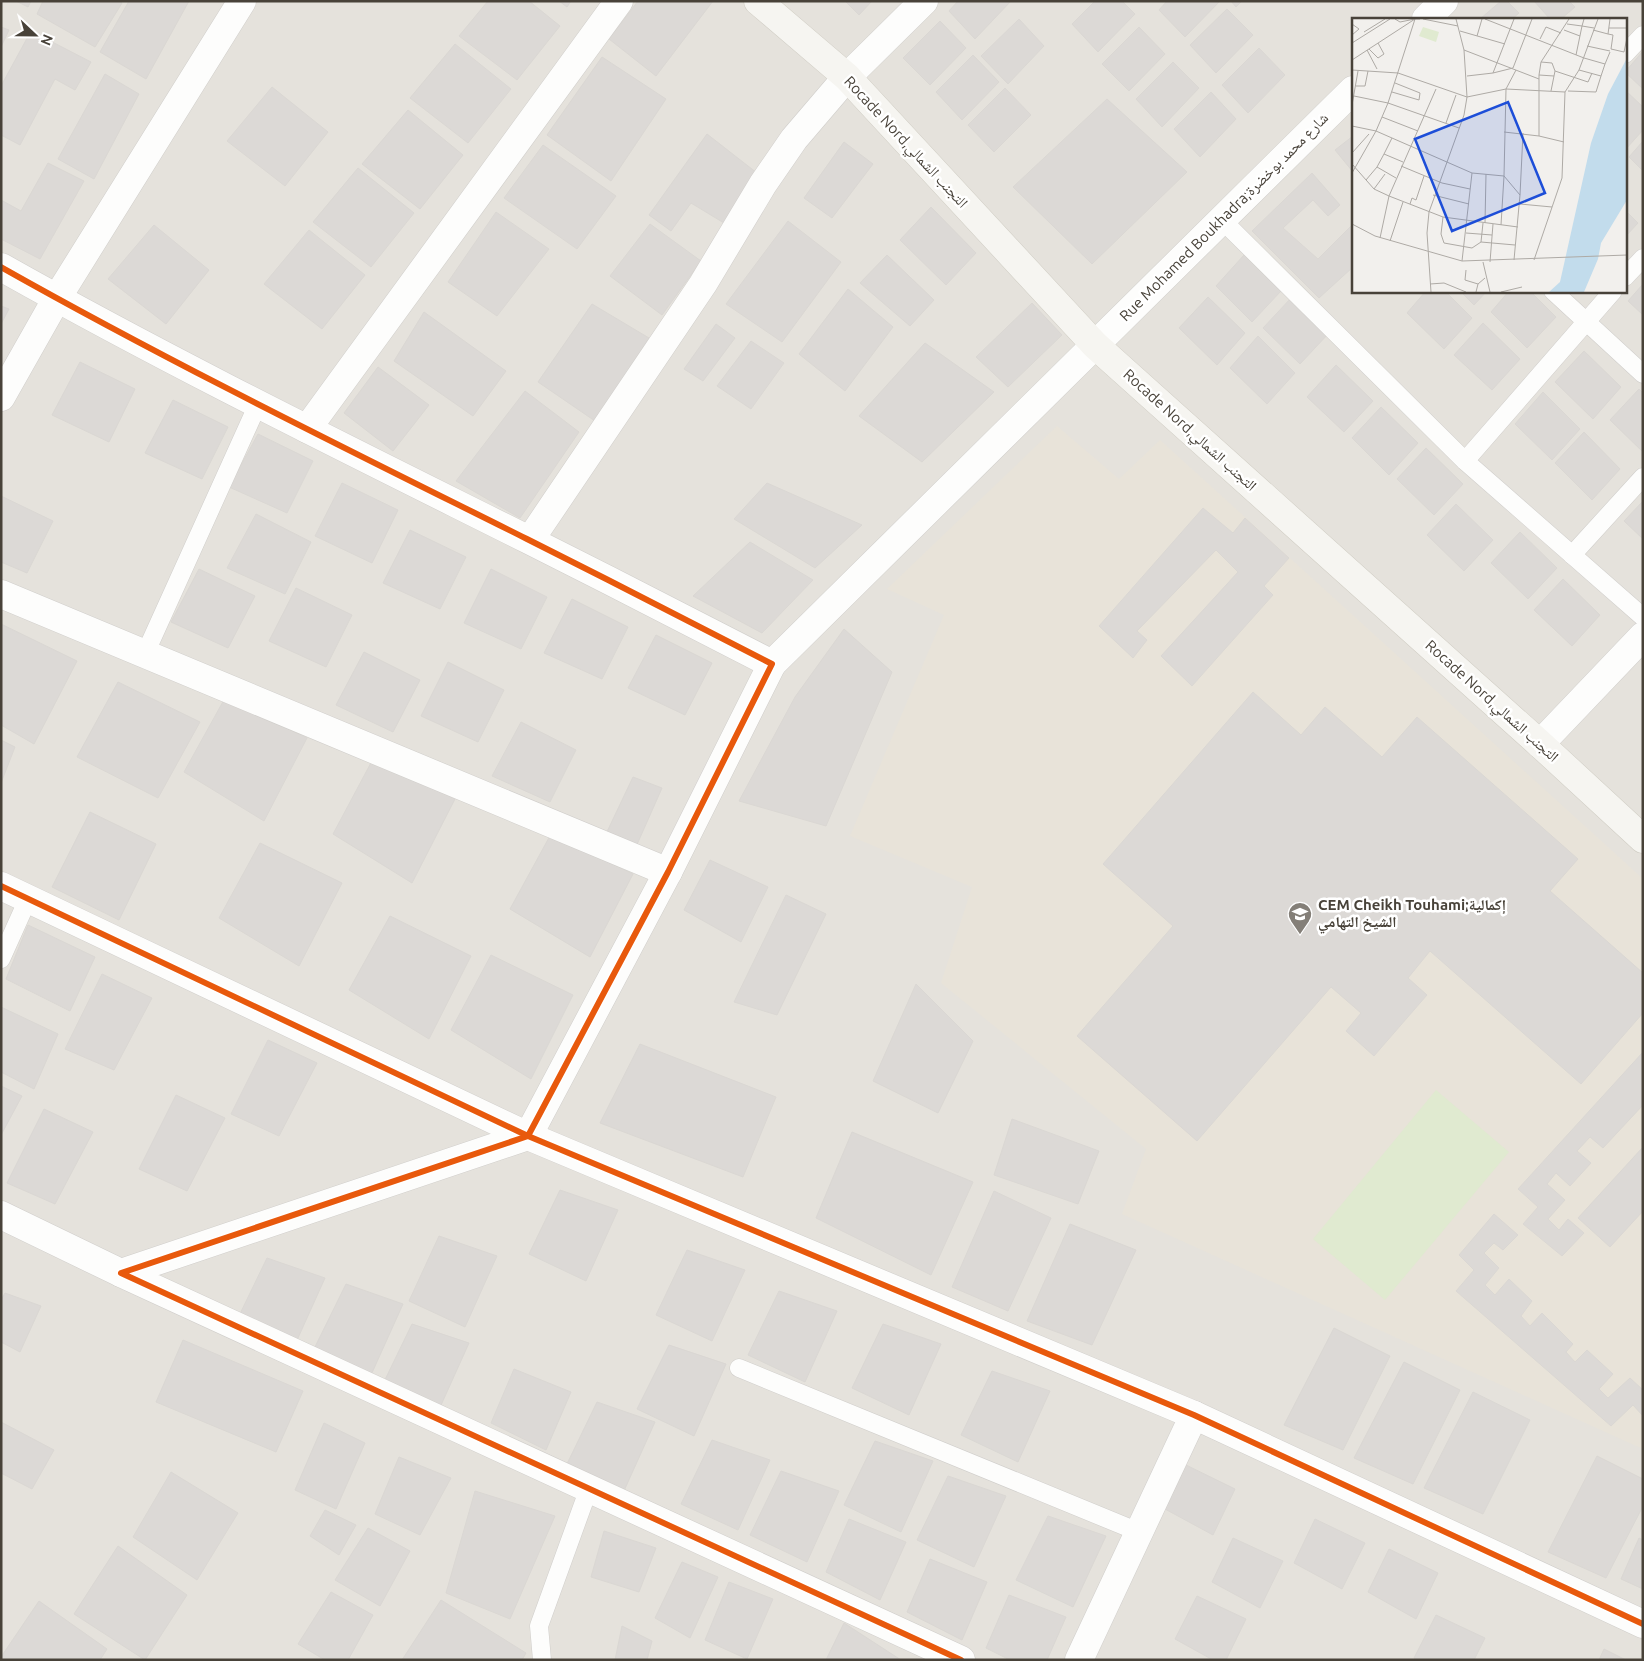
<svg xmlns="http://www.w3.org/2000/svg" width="1644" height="1661" viewBox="0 0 1644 1661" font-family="Ubuntu,'Noto Naskh Arabic',sans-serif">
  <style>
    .residential { fill: #e5e2dc; fill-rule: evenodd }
    .education { fill: #e8e3d9 }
    .green { fill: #e0ead0 }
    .building { fill: #dcd9d6; stroke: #dad7d3 }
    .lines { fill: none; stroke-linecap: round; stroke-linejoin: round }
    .service-casing { stroke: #d0cecb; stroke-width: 19 }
    .minor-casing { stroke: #d0cecb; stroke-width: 29 }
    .tertiary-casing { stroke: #d0cecb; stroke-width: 29 }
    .secondary-casing { stroke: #d0cdc4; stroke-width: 29 }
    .service { stroke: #fdfdfc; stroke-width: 18 }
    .minor { stroke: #fdfdfc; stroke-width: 28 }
    .tertiary { stroke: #fdfdfc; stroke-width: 28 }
    .secondary { stroke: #f6f5f1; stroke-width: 28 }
    .cycleway-casing { stroke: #fff; stroke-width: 9 }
    .cycleway { stroke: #e8590c; stroke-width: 6 }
    .labels { text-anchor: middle; stroke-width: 5; stroke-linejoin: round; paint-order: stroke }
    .street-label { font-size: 15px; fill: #484239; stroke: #fff }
    .poi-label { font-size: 15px; font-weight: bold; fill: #484239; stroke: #fff; text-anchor: start }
    .inset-road { fill: none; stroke: #aeaaa5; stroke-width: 1 }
    .view { fill: #1d4ed8; fill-opacity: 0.15; stroke: #1d4ed8; stroke-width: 2.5 }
    .inset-edge { fill: none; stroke: #484239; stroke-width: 2.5 }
  </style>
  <rect width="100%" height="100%" fill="#f2f0ed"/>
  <path class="residential" d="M1,1H1643V1660H1ZM1353,19H1625V291H1353Z"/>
  <path class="education" d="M1057,426L1119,479L1160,440L1643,879V1449L1122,1214L1146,1149L941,983L972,887L850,836L944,615L887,589Z"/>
  <path class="green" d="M1436,1090L1509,1152L1385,1300L1313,1239Z"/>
  <g class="building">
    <path d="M16,1H31L28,7Z"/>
    <path d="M43,1H119L122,3L95,47L37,14Z"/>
    <path d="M129,1H189L146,79L100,52Z"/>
    <path d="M488,1H529L560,26L517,80L459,36Z"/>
    <path d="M559,1H571L567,7Z"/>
    <path d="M638,1H713L656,76L609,39Z"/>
    <path d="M845,1H872L859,15Z"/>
    <path d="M958,1H1011L975,39L949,11Z"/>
    <path d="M1095,1H1122L1135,14L1098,52L1072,24Z"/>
    <path d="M1167,1H1220L1185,37L1159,10Z"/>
    <path d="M1231,1H1242L1236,7Z"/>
    <path d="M1501,1H1507L1519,13L1512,19H1480Z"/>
    <path d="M1534,1H1569L1575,7L1561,19H1550Z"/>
    <path d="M1227,9L1253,35L1216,73L1190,45Z"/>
    <path d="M1019,19L1044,46L1008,84L981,56Z"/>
    <path d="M940,21L966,48L930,85L903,58Z"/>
    <path d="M1,27L9,30L1,47Z"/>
    <path d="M1139,27L1165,54L1129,91L1102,64Z"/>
    <path d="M31,31L91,62L75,90L55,79L20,145L1,135V86Z"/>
    <path d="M455,44L511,89L468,143L410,98Z"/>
    <path d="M1259,48L1285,75L1248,113L1222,85Z"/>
    <path d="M1643,51V89L1625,72Z"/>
    <path d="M973,55L999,82L962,120L936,92Z"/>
    <path d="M602,57L666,99L611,181L547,135Z"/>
    <path d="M1173,62L1199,88L1162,127L1136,99Z"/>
    <path d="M105,74L139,94L94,179L58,159Z"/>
    <path d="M272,87L328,132L285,186L227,141Z"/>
    <path d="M1005,88L1031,115L994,152L968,125Z"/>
    <path d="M1625,90L1643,107V130L1625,150Z"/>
    <path d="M1211,92L1236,119L1200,157L1174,129Z"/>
    <path d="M1107,99L1187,172L1092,264L1013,187Z"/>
    <path d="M408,110L463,155L420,209L362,164Z"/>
    <path d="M707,134L757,173L724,223L691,203L671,231L649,215Z"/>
    <path d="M1353,136V172L1335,150Z"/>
    <path d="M1643,141V171L1629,157Z"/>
    <path d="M844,142L873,164L832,218L804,198Z"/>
    <path d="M543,145L616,196L577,249L504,198Z"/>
    <path d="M48,163L84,181L40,259L1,239V200L21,211Z"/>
    <path d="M358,168L414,213L371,267L313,222Z"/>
    <path d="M1312,173L1340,205L1328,216L1313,200L1283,228L1318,259L1351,226L1353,228V267L1319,298L1252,231Z"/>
    <path d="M931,207L976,253L946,285L900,240Z"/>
    <path d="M1625,210L1638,223L1625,237Z"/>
    <path d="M496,212L549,249L497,316L448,282Z"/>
    <path d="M788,221L841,262L782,342L726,304Z"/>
    <path d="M650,224L701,261L662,315L610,276Z"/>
    <path d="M154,225L209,270L166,324L108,279Z"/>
    <path d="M309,230L365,275L322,329L264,284Z"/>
    <path d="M887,255L934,300L910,326L860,283Z"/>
    <path d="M1244,255L1281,291L1252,322L1216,286Z"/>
    <path d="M1643,284V315L1628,301Z"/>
    <path d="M848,289L893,327L845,391L799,354Z"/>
    <path d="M1426,291H1445L1472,318L1444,349L1407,313Z"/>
    <path d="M1460,291H1487L1474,305Z"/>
    <path d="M1509,291H1530L1556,317L1527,348L1491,312Z"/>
    <path d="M1208,297L1245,333L1217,365L1179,328Z"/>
    <path d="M1292,297L1329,333L1300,364L1263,328Z"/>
    <path d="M1032,303L1062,335L1008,387L976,357Z"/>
    <path d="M592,304L649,338L595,421L538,382Z"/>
    <path d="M1,306L9,309L1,324Z"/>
    <path d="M424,312L506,371L473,416L394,361Z"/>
    <path d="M1483,323L1520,359L1492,390L1454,355Z"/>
    <path d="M716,324L735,338L703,381L684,369Z"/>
    <path d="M1258,336L1295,373L1267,404L1230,368Z"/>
    <path d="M751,341L784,363L751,409L717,386Z"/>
    <path d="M925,343L994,392L922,462L859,416Z"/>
    <path d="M1584,351L1621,387L1593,419L1555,382Z"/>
    <path d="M80,362L135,389L109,442L52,415Z"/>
    <path d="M1336,365L1373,401L1344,432L1307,397Z"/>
    <path d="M378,367L429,405L393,451L344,413Z"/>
    <path d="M1639,389L1643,393V452L1610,420Z"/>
    <path d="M525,391L579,432L520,518L456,481Z"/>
    <path d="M1543,392L1580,429L1552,460L1515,424Z"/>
    <path d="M173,400L228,427L202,479L145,453Z"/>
    <path d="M1381,407L1418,443L1389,475L1352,438Z"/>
    <path d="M1584,432L1620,469L1592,500L1555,463Z"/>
    <path d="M258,434L313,461L287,513L229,487Z"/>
    <path d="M1426,448L1463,484L1434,515L1397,479Z"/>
    <path d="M342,483L398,510L372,563L315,536Z"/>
    <path d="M767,483L862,525L815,568L734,519Z"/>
    <path d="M1,496L53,521L27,573L1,562Z"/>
    <path d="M1643,501V539L1624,521Z"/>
    <path d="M1456,504L1493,540L1464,571L1427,535Z"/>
    <path d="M1203,508L1233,533L1245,518L1289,558L1264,586L1273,595L1192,686L1161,656L1238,572L1216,550L1137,631L1147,640L1133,658L1099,626Z"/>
    <path d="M256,514L311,542L285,594L227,568Z"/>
    <path d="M410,530L466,557L440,609L383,583Z"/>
    <path d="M1520,532L1557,568L1528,599L1491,563Z"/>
    <path d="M750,542L813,580L762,633L693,596Z"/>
    <path d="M199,569L255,596L228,648L171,622Z"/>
    <path d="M491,569L547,597L521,649L464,623Z"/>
    <path d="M1563,579L1600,615L1572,646L1534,610Z"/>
    <path d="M296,588L352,615L326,667L269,641Z"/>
    <path d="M572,599L628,627L602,679L544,653Z"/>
    <path d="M1,624L77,661L34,744L1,725Z"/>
    <path d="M844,629L892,672L826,826L739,801L795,697Z"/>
    <path d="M656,635L712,663L685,715L628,688Z"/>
    <path d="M364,652L420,680L393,732L336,705Z"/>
    <path d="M448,662L504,690L478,742L421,716Z"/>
    <path d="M118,682L200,722L158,798L77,757Z"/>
    <path d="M1253,692L1301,735L1325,707L1382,757L1417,717L1578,859L1550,891L1643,973V1013L1581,1084L1430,951L1408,978L1427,995L1374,1056L1346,1031L1361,1013L1331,987L1197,1141L1077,1036L1173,926L1103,864Z"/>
    <path d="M225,698L307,738L264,821L184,772Z"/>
    <path d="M521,722L576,750L550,802L492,776Z"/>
    <path d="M1,740L15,747L1,783Z"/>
    <path d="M373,759L455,799L412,883L333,834Z"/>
    <path d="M633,777L662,788L635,849L605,836Z"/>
    <path d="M90,812L156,844L119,920L52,887Z"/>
    <path d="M551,834L633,874L590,957L510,909Z"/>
    <path d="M260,843L342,883L299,966L219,918Z"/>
    <path d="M710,860L768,887L741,942L684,910Z"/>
    <path d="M786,895L826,914L777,1015L734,1002Z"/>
    <path d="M390,916L471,956L429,1039L349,990Z"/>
    <path d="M28,925L95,957L70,1011L6,979Z"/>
    <path d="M491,955L573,995L531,1079L451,1030Z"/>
    <path d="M102,974L152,998L114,1070L65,1049Z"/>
    <path d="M916,984L973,1041L938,1113L873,1081Z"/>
    <path d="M1,1007L58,1034L34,1089L1,1072Z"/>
    <path d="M268,1040L317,1063L279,1136L231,1114Z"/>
    <path d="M640,1044L776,1097L743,1177L600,1123Z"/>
    <path d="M1643,1052V1105L1603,1148L1590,1137L1577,1151L1591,1163L1570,1186L1556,1173L1547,1184L1565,1200L1548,1219L1559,1230L1568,1219L1584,1233L1562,1256L1523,1224L1538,1207L1518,1189Z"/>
    <path d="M1,1086L22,1096L1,1135Z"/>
    <path d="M176,1095L225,1118L187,1191L139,1169Z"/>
    <path d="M44,1109L93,1132L55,1204L7,1183Z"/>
    <path d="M1012,1119L1099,1151L1078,1204L994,1175Z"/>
    <path d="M852,1132L973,1182L931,1275L816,1218Z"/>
    <path d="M1643,1147V1211L1610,1247L1578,1218Z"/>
    <path d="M560,1190L618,1210L586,1281L529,1254Z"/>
    <path d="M994,1191L1051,1218L1008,1311L952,1287Z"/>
    <path d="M1494,1214L1518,1235L1503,1250L1494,1243L1484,1253L1499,1268L1485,1285L1495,1295L1509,1279L1532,1301L1521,1316L1530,1326L1542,1313L1573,1344L1566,1352L1575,1362L1587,1350L1613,1374L1599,1389L1608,1398L1630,1378L1643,1390V1416L1633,1405L1611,1426L1456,1291L1474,1270L1459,1255Z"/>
    <path d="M1070,1224L1136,1250L1092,1345L1027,1321Z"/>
    <path d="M439,1236L497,1256L465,1327L409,1301Z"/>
    <path d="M687,1250L745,1270L712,1341L656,1315Z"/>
    <path d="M267,1258L325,1278L293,1349L236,1322Z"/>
    <path d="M346,1284L403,1304L371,1375L314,1349Z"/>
    <path d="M779,1291L837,1311L805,1382L748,1355Z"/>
    <path d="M5,1293L41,1306L20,1352L1,1342V1300Z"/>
    <path d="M412,1324L469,1343L437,1414L381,1388Z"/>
    <path d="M883,1324L941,1344L909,1415L852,1388Z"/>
    <path d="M1334,1328L1390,1356L1343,1450L1284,1425Z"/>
    <path d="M183,1340L303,1391L276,1452L156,1402Z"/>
    <path d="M669,1345L726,1364L694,1436L637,1409Z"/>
    <path d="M1404,1362L1460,1390L1413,1484L1354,1458Z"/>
    <path d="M514,1369L571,1392L546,1450L491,1423Z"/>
    <path d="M992,1371L1050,1391L1018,1462L961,1435Z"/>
    <path d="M1473,1392L1530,1420L1483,1514L1424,1488Z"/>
    <path d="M597,1402L655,1422L623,1493L566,1466Z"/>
    <path d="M1,1422L54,1450L32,1489L1,1473Z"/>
    <path d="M324,1423L365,1443L336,1509L295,1490Z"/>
    <path d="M712,1440L770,1460L738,1530L681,1504Z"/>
    <path d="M875,1441L933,1461L901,1532L844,1505Z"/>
    <path d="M1597,1456L1643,1479V1506L1606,1578L1548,1552Z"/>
    <path d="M399,1457L451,1478L420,1535L375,1514Z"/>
    <path d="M1186,1465L1235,1489L1213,1535L1165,1509Z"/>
    <path d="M781,1471L839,1491L807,1562L750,1535Z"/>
    <path d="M171,1472L238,1513L197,1580L133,1537Z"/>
    <path d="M948,1476L1006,1496L974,1567L917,1540Z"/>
    <path d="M475,1491L555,1516L510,1619L446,1593Z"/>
    <path d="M325,1510L356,1525L339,1555L310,1536Z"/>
    <path d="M1048,1516L1106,1536L1073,1607L1016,1580Z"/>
    <path d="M849,1519L906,1542L880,1600L826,1572Z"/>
    <path d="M1315,1519L1365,1543L1342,1589L1294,1563Z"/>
    <path d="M368,1528L410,1551L380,1606L335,1580Z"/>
    <path d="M604,1531L656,1548L639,1592L591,1577Z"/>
    <path d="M1233,1538L1283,1561L1260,1608L1212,1582Z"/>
    <path d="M1639,1538L1643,1540V1589L1621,1579Z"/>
    <path d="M118,1546L187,1595L145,1660L74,1614Z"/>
    <path d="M1389,1549L1438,1573L1416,1619L1368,1592Z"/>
    <path d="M930,1559L987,1582L962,1640L907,1612Z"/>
    <path d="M682,1562L718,1577L690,1638L655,1618Z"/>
    <path d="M729,1582L773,1599L747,1659L705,1640Z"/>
    <path d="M331,1592L373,1615L348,1660H325L298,1644Z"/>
    <path d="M1009,1595L1066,1617L1047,1660H1010L986,1648Z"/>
    <path d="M1197,1596L1246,1619L1226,1660H1213L1175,1639Z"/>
    <path d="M441,1600L526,1653L522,1660H402Z"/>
    <path d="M39,1601L107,1649L100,1660H1V1657Z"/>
    <path d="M1436,1615L1485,1638L1474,1660H1418L1414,1658Z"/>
    <path d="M844,1623L901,1660H826Z"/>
    <path d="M622,1626L652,1641L647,1660H615Z"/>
    <path d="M1604,1649L1626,1660H1599Z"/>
  </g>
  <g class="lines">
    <g class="service-casing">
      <g id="service">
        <path d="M1625,54L1643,35"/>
        <path d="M1221,219L1465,461L1643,617"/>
        <path d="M1625,277L1643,258"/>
        <path d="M1553,291L1643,374"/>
        <path d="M1465,461L1613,291"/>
        <path d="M1572,555L1643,477"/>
        <path d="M145,654L258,404"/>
        <path d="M1,959L28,899"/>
        <path d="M739,1368L1139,1532"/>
        <path d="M542,1660L539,1626L589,1488"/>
      </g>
    </g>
    <g class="minor-casing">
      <g id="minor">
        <path d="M1,267C173,364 351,451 527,539C609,580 690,622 772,664L668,872L528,1136L1,886"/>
        <path d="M1,397L57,298L242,1"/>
        <path d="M307,429L619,1"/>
        <path d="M530,540L703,284L763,184L794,139L847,77L924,1"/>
        <path d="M1,594L668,872"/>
        <path d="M772,664L1095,345"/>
        <path d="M1540,744L1643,636"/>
        <path d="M1,1215L121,1273"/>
        <path d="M961,1660L121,1273L528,1136L1194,1415L1643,1624"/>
        <path d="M1079,1660L1194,1415"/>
      </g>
    </g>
    <g class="tertiary-casing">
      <g id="tertiary">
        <path d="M1426,19L1444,1"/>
        <path d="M1095,345L1353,90"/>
      </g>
    </g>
    <g class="secondary-casing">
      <path id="secondary" d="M758,1L847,77L1095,345L1540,744L1643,839"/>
    </g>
    <use href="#service" class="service"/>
    <use href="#minor" class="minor"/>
    <use href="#tertiary" class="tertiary"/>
    <use href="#secondary" class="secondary"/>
    <g class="cycleway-casing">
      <g id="cycleway">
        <path d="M1,267C173,364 351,451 527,539C609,580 690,622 772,664L668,872L528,1136L1,886"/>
        <path d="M961,1660L121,1273L528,1136L1194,1415L1643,1624"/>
      </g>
    </g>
    <use href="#cycleway" class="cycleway"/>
  </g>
  <defs>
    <g id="school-pin" transform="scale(1.25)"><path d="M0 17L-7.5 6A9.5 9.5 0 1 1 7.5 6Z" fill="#847f78" stroke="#fff"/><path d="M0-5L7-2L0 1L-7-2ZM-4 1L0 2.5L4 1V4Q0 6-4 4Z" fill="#fff"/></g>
  </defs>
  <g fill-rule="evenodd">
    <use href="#school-pin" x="1300" y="914"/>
  </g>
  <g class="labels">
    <g class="street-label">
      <text transform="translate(906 142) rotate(47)" y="5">Rocade Nord,التجنب الشمالي</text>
      <text transform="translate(1224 217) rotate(-45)" y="5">Rue Mohamed Boukhadra;شارع محمد بوخضرة</text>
      <text transform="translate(1190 430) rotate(42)" y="5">Rocade Nord,التجنب الشمالي</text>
      <text transform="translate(1492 701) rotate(42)" y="5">Rocade Nord,التجنب الشمالي</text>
    </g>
    <g class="poi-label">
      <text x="1318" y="910">CEM Cheikh Touhami;إكمالية<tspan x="1318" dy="17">الشيخ التهامي</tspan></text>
    </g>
  </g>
  <g transform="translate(1352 18)">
    <rect width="275" height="275" fill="#f2f0ed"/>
    <path d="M71,9L87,14L84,24L67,18Z" fill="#e0ead0"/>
    <path d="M275,40V182L249,225L246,241L232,274H197L208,264L239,125L256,76Z" fill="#c2dcec"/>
    <path class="inset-road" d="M68,1H63L36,85L107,110M71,1L106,8M133,1L232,40L253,46L258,34M0,6L7,11L0,17M215,6L230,8L232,1M257,10H275M212,12L228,18M241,12L256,16L258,1M108,13L153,26M12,14L33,1M256,16L261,17L259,31L272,34L275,20M125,18L130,1M188,21L194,9L209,15M0,25L38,1M235,28L258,33M17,31L26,40L32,36L26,25M15,32L25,51M112,32L187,61M224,37L230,8L242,10M0,42L63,1L48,4L43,1M189,44L200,45L203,53L199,73M0,52L46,55L115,79L154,71L213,74L227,52L246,1M164,52L154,71L152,158L168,177L171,115M227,52L249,58L253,46M203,53L236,64L240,55M141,55L161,50L180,1M187,57L202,58M115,58L141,55L162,1M4,68H13L16,53M84,71L37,178L91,199L166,209M216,73L244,74L249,58M40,74L67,82L68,75L43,65M0,87L6,53M30,99L66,113M94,105L104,77M0,108L24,113L120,155M152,114L187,118M212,124L187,118V57L189,44L217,1M0,135L17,116M32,136L40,120M0,146L22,171L37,178L28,220M49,148L90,165L118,171M25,149L32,136L51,144M0,155L24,113L36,85L2,78M14,162L25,149L44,160M22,171L33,156M81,177L117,186M58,186L60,180L64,182L72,158M168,186L200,189M91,199L89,216L92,225L120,230L129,224L163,227M133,205L134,156M0,206L23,218L110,243L275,237M114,215L140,217M38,223L51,184M129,224L131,205M162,242L168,177M182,242L210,160L213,74M110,243L120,155L152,158L149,207M131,244L138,274M138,244L141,206M114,252L113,262L126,266M78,266L92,265L114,274M79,274L75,215L77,194L112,97L115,79L112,32L104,1M124,274L126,266L133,260M149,274L170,269"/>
    <path class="view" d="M156,84L193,175L100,213L63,121Z"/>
    <rect width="275" height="275" class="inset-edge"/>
  </g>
  <rect width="1644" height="1661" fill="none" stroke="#484239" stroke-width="5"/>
  <g transform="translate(35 35) rotate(112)" stroke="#ffffff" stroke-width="4" paint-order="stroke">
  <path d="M0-4L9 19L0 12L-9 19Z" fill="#484239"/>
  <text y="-8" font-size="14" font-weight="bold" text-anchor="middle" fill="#484239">N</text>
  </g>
</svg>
